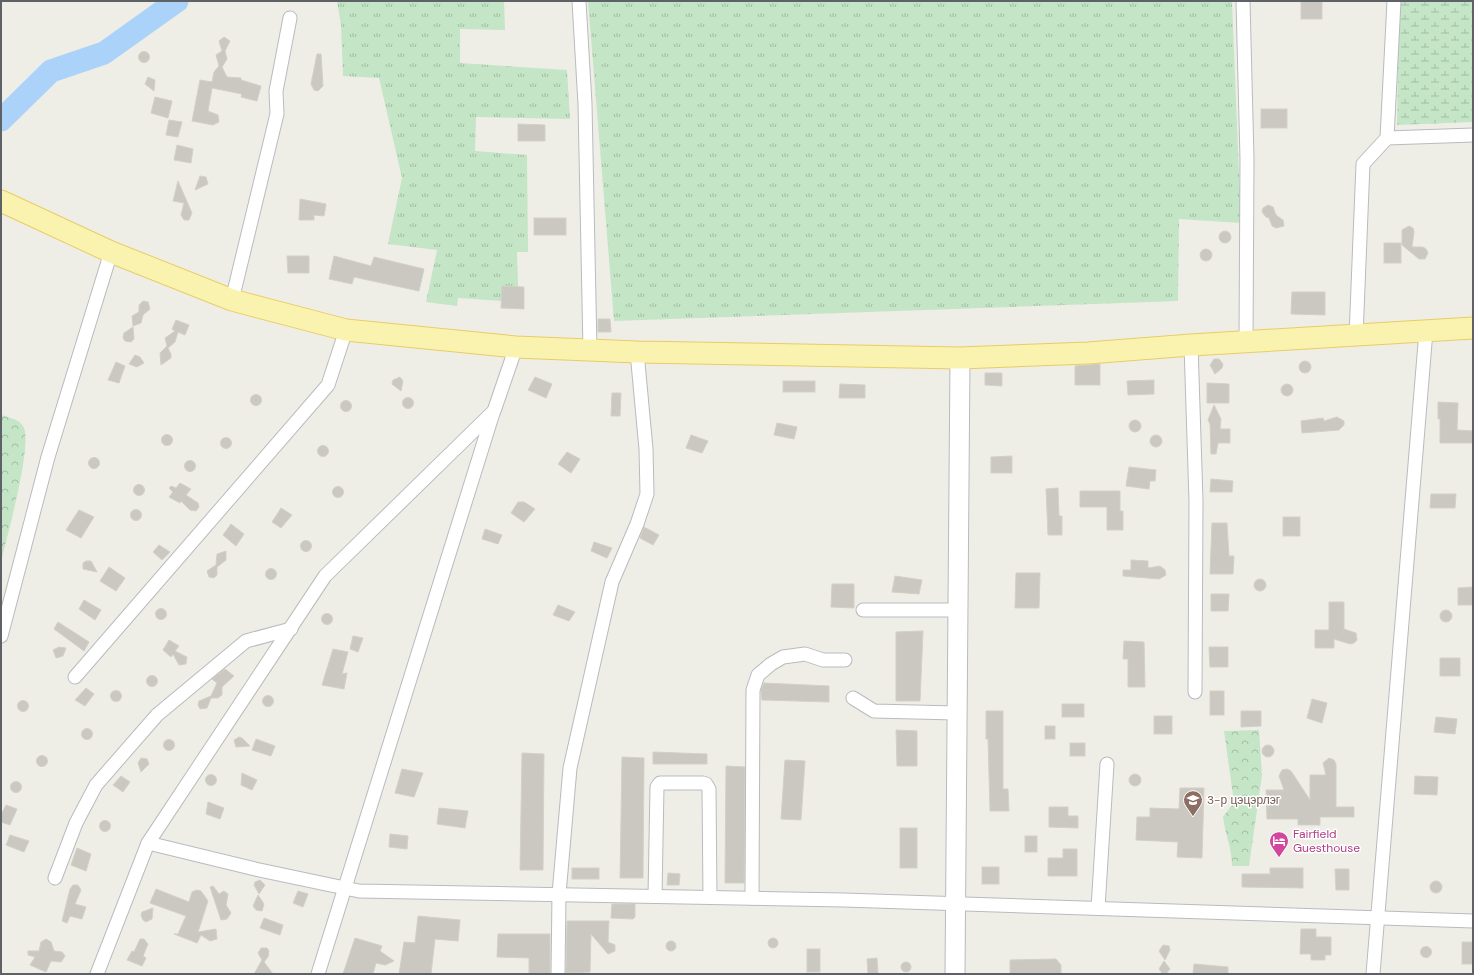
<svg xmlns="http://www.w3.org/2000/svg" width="1474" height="975" viewBox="0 0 1474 975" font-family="'DM Sans',sans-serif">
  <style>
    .grass { fill: url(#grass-tufts) }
    .forest { fill: url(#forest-crowns) }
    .wetland { fill: url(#wetland-marsh) }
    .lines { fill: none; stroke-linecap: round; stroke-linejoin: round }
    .river { stroke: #abd3fa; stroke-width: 23 }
    .building { fill: #cbc8c2; stroke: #d3d0c5 }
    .minor-casing { stroke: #b8bbbf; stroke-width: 15 }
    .secondary-casing { stroke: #b7babf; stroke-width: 21 }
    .primary-casing { stroke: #e9cc65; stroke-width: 23 }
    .minor { stroke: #fff; stroke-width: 13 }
    .secondary { stroke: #fff; stroke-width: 19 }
    .primary { stroke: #faf3b0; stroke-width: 21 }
    .labels { text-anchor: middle; stroke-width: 3; stroke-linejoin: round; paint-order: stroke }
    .education-label { font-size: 12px; fill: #785e54; stroke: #fff; text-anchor: start }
    .hotel-label { font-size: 12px; fill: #b23c85; stroke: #fff; text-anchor: start }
  </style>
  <defs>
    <pattern id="grass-tufts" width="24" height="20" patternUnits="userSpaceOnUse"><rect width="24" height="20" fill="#c4e5c6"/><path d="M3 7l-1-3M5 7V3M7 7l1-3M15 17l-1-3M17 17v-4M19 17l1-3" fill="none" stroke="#a2bda4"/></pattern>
    <pattern id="forest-crowns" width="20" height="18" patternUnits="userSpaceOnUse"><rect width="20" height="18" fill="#c4e5c6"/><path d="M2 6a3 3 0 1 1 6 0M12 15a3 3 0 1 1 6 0" fill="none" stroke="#a2bda4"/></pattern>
    <pattern id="wetland-marsh" width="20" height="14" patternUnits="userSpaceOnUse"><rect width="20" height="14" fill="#c4e5c6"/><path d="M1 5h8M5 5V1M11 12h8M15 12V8" fill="none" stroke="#a2bda4"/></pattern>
  </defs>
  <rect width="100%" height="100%" fill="#efeee6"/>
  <g class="grass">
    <path d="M337,1H504L505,30L460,29V63L567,70L570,119L476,117L475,151L527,155L528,252H517L518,286H502V301L458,298L457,306L426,302L437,250L388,244L402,178L379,78L343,76L341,25Z"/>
    <path d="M588,1H1232L1241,223L1179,219L1178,301L614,321Z"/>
  </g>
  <g class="forest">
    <path d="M1,415C8,417 18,419 23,426C34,441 6,540 1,562Z"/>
    <path d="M1259,730L1262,775L1249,866H1232C1232,848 1225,834 1223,817L1234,802L1224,731Z"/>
  </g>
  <path class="wetland" d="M1399,1H1473V122L1397,125Z"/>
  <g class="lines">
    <path class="river" d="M1,120L51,71L104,53L177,1"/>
  </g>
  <g class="building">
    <rect x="1301" y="1" width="21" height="18"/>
    <path d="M224,37L230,41L225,51L227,59L222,67L227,77L241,78V80L261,86L257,101L241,97L242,94L212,88L208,111L218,115L219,122L213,125L192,121L200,80L212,82L214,72L219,66L216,55L222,51L219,41Z"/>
    <circle cx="144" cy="57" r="5.5"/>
    <path d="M317,54H321L323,86L318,91L314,90L311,84Z"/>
    <path d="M148,77L155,80L154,91L145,84Z"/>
    <path d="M155,97L172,101L168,118L151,113Z"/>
    <rect x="1261" y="109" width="26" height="19"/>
    <path d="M169,120L182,122L178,137L166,135Z"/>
    <path d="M518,124L545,125V141H518Z"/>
    <path d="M177,145L193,149L191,163L174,160Z"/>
    <path d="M200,176L206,177L208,184L195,190Z"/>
    <path d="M178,181L192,213L189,220H184L181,215L184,203L173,201Z"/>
    <path d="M300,199L326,204L324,216L314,215V220H299Z"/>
    <path d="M1268,205L1273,207L1276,215L1283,220L1284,226L1276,228L1272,226L1269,218L1266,217L1262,212L1263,208Z"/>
    <rect x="534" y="218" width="32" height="17"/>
    <path d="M1409,226L1413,228L1414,232L1412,247H1423L1426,249L1428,253L1425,259H1419L1402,245V230Z"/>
    <circle cx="1225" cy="237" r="6"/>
    <rect x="1384" y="243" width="17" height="20"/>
    <circle cx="1206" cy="255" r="6"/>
    <path d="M287,256H309V273H288Z"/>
    <path d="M334,256L371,266L374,257L424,269L419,291L354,277L352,284L329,279Z"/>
    <path d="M502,286L524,287V309L501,308Z"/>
    <path d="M1292,292H1325V315L1291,314Z"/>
    <path d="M143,301L148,302L150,309L143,315L141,323L133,326L132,316L139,312V305Z"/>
    <path d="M598,319H610L611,332H598Z"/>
    <path d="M176,320L189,325L185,335L178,332L175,342L168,348L171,354V358L161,365L160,353L167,346L165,338L175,331L172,329Z"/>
    <path d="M133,327L134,339L131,342L125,341L123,338L124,333Z"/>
    <path d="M135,355L140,357L144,363L137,367L129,364Z"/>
    <path d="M1214,359H1219L1223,364L1222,368L1215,374L1210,365Z"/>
    <circle cx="1305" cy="367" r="6"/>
    <path d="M116,362L125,366L119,383L108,380Z"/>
    <path d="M1100,364V385H1075V366Z"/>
    <path d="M985,373H1002V386L985,385Z"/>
    <path d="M400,377L403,381L401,391L392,384L393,380Z"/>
    <path d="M535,377L552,384L546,398L528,390Z"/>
    <path d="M1154,380V394L1128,395L1127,381Z"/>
    <rect x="783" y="381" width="32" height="11"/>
    <path d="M1207,383L1229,384V403H1207Z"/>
    <circle cx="1287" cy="390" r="6"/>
    <path d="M840,384L865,385V398H839Z"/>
    <path d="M612,393H621L620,416H611Z"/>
    <circle cx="256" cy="400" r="5.5"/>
    <circle cx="408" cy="403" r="5.5"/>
    <circle cx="346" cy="406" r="5.5"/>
    <path d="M1438,402L1458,403L1457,430L1473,431V443H1440V419H1438Z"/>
    <path d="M1214,405L1221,419L1220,429H1230V443H1218L1216,454H1211L1210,424L1208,420Z"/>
    <path d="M1337,417L1344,421V425L1339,430L1302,433L1301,421L1323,418L1324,421Z"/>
    <circle cx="1135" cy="426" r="6"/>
    <path d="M777,423L797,427L794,439L774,435Z"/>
    <circle cx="167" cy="440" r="5.5"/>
    <circle cx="1156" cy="441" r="6"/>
    <path d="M691,435L708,441L702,453L686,448Z"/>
    <circle cx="226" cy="443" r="5.5"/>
    <circle cx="323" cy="451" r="5.5"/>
    <path d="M567,452L580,459L571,473L558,464Z"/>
    <path d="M1012,456V473H991V457Z"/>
    <circle cx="94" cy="463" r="5.5"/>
    <circle cx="190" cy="466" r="5.5"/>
    <path d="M1129,467L1156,470L1155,481H1150L1149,489L1126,486Z"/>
    <path d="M1211,479L1233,481L1232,492H1210Z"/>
    <path d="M180,483L191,489L186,495L198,503L199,507L196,511L190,510L181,501L180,503L169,497L173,492L169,488L171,486L176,488Z"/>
    <circle cx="139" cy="490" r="5.5"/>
    <circle cx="338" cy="492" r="5.5"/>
    <path d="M1058,488L1059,516H1062V535H1048L1046,489Z"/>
    <path d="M1080,491H1120V511H1123V530H1107V507H1080Z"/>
    <path d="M1431,494H1456L1455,508H1430Z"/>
    <path d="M518,502H524L535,509L524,522L511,513Z"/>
    <path d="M281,508L292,515L281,528L272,522Z"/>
    <circle cx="136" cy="515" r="5.5"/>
    <path d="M79,510L94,517L81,538L66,530Z"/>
    <rect x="1283" y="517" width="17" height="19"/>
    <path d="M1212,523H1227L1229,556H1234L1233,574H1210Z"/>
    <path d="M231,524L244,534L236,546L223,535Z"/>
    <path d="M644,527L659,535L653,545L640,538Z"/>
    <path d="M485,529L502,535L498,544L482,539Z"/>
    <circle cx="306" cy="546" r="5.5"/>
    <path d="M594,542L612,548L607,558L591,551Z"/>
    <path d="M159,545L170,552L162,560L153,552Z"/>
    <path d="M226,551V560L217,567V575L214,578L209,577L207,571L216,565L217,554Z"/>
    <path d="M1131,560L1148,561V568L1160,566L1165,570L1166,575L1159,579L1123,576V570H1131Z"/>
    <path d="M86,561H91L97,572L83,569V563Z"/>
    <path d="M109,567L125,578L116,591L100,581Z"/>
    <circle cx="271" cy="574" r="5.5"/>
    <path d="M1016,573H1040L1039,608H1015Z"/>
    <path d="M895,576L922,580L919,594L892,592Z"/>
    <circle cx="1260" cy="585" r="6"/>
    <path d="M832,584H854V608L831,607Z"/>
    <path d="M1473,587V605H1458V588Z"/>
    <path d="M1211,594H1229L1228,611H1211Z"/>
    <path d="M84,600L101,610L95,620L79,609Z"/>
    <path d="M1329,602H1344V629L1356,633L1357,640L1354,643L1350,644L1334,639V648H1315V630H1329Z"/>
    <path d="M558,605L575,612L569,621L553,615Z"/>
    <circle cx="161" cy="614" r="5.5"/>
    <circle cx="1446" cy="616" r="6"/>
    <circle cx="327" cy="619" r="5.5"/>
    <path d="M58,622L89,642L84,651L54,629Z"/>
    <path d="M923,631L920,701H896V632Z"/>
    <path d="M353,636L363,638L358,652L350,649Z"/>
    <path d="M169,640L179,646L175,651L187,657L186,664L179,665L173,654L171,657L163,650Z"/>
    <path d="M1124,641L1144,642L1145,687H1128V659H1123Z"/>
    <path d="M59,647L66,648L63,656L56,658L53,650Z"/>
    <path d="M1209,647H1228V667H1210Z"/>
    <path d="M333,649L348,652L342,674L347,673L344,689L322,685Z"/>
    <rect x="1440" y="658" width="20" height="18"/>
    <path d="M225,669L234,676L222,687V695L218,698H211L207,708L200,709L198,705L199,701L211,696L217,683L212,679Z"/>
    <circle cx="152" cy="681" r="5.5"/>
    <path d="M764,683L829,686V702L762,700L761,690Z"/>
    <path d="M86,688L94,694L85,706L75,700Z"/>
    <circle cx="116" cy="696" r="5.5"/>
    <rect x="1210" y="691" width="14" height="24"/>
    <circle cx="268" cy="701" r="5.5"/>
    <path d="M1312,699L1327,703L1322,723L1307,718Z"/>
    <circle cx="23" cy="706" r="5.5"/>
    <rect x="1062" y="704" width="22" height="13"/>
    <path d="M986,711H1003V789H1008L1009,811H990L988,739H986Z"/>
    <path d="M1241,711H1261V726L1241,727Z"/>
    <rect x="1154" y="716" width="18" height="18"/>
    <path d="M1436,717L1457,719L1455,734L1434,732Z"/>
    <rect x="1045" y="726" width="10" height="13"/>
    <circle cx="87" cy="734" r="5.5"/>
    <path d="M896,730L917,731V766H897Z"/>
    <path d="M239,737L242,738L250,746L236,747L234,740Z"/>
    <path d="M256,739L275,746L271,756L252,750Z"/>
    <circle cx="169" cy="745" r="5.5"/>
    <rect x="1070" y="743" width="15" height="13"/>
    <circle cx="1268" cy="751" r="6"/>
    <path d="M653,752L707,754V764H653Z"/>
    <path d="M522,753L544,754L543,870H520Z"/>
    <circle cx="42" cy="761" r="5.5"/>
    <path d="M622,757L644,758L643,878H620Z"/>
    <path d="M141,758L147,759L149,764L141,772L138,763Z"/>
    <path d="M1329,758L1334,760L1336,764V807H1354V817H1320V825H1298V819H1267L1266,790H1284L1279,776L1282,770L1287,769L1291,771L1310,800V775H1326L1323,763Z"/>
    <path d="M785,760L805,761L801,820L781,819Z"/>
    <path d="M726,766L745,767L744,883H725Z"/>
    <path d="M402,769L423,773L414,797L395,793Z"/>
    <path d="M242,773L257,780L252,790L241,785Z"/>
    <circle cx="1135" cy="780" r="6"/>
    <circle cx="211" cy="780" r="5.5"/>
    <path d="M121,776L130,782L123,792L113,785Z"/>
    <path d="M1415,776L1438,777L1437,795L1414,794Z"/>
    <circle cx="16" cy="787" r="5.5"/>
    <path d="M1180,788H1204L1202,858L1177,857L1178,842L1136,840L1137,817H1150V808L1179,809Z"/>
    <path d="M208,802L224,808L220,819L206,814Z"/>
    <path d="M6,805L17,809L10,825L1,822V815Z"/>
    <path d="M1049,807H1068V816H1078V828L1049,827Z"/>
    <path d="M439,808L468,811L465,828L437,824Z"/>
    <circle cx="105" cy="826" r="5.5"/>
    <rect x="900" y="828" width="17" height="40"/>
    <path d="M390,834L408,836L407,849L389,847Z"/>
    <path d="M10,835L29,841L24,852L6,845Z"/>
    <rect x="1025" y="836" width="12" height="16"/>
    <path d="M77,848L91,854L86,871L71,865Z"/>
    <path d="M1063,849H1077V876H1048V858H1063Z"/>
    <rect x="982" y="867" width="17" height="17"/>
    <rect x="572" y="868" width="27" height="11"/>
    <path d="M1270,868H1303V888L1242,887V874H1270Z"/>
    <path d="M1335,869H1349V890H1336Z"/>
    <path d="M668,873L680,874L679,885H667Z"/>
    <path d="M260,880L265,885L259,894L254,885L255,882Z"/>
    <circle cx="1436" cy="887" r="6"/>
    <path d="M73,885H78L81,890L75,904L86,907L82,919L70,916L67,923L62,921L70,889Z"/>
    <path d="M213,886L219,894L224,891L228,894L226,905L231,913L227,919L221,920L210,887Z"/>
    <path d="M156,889L189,902L192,892L197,890L201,891L208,901L198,932L216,929L217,939L210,941L201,935L197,943L174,934H178L186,916L150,903Z"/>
    <path d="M298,891L308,894L303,907L293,903Z"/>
    <path d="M258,895L264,904L262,911L256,910L253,906Z"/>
    <path d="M612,904H635V917L633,919L611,918Z"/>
    <path d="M153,908L152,919L146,922L143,920L141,915L142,912Z"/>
    <path d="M418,916L460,920L458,941L435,939L431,974H399L404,942L415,943Z"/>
    <path d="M264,918L283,925L280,935L260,928Z"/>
    <path d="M567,921H609L608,942L615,945V951L608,954L591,934L590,972L566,973Z"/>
    <path d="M1301,929H1316V937H1331V955H1325V960H1311V954H1300Z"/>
    <path d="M498,934H550V974H529V958L497,957Z"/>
    <circle cx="773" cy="943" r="5"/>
    <path d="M355,938L382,946L380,951L394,961L385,965L376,963L373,974H343Z"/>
    <path d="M46,939L51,942L54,951L62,952L65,956L61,962L51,961L46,972L30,965L35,957L28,955V951H39L41,942Z"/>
    <path d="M140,939H144L148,944L143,956L146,958L142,966L127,960L132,951L134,952Z"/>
    <circle cx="671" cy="946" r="5"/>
    <rect x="1462" y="942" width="11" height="22"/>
    <path d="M1163,945L1169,946L1170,950L1165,960L1159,951Z"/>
    <circle cx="1426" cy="952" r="5.5"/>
    <path d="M261,948H267L269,951L268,957L264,962L273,974H254L262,960L258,953Z"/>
    <rect x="807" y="949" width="13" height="23"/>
    <path d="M877,958L878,974H868L867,959Z"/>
    <path d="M1056,959L1061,965V974H1010V960Z"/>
    <path d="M1164,961L1170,969L1166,974L1162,973L1159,969Z"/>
    <circle cx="906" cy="967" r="5"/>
    <path d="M1194,964L1228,967V974H1193Z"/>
  </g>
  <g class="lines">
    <g class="minor-casing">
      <g id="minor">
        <path d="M579,1L585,104L590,350"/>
        <path d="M1243,1L1247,159L1246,342"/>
        <path d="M1387,138L1473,135"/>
        <path d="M232,300L277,114L276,91L290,18"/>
        <path d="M1356,336L1363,164L1387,138L1394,1"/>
        <path d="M1191,345L1196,501L1195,692"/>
        <path d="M863,610H958"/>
        <path d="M1,636L48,457L111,252"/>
        <path d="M75,677L328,385L346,330"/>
        <path d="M853,698L874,711L956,713"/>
        <path d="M148,843L255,869L359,891L844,900L1473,921"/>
        <path d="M55,878L76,823L96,785L157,715L246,641L291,629"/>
        <path d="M655,896L657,787L660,783H703L706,784L709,789L710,897"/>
        <path d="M752,898L753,690L758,675L771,664L783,657L805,654L823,660H845"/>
        <path d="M1098,908L1107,764"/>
        <path d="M97,974L148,843L325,576L494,411L516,347"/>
        <path d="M318,974L493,413"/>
        <path d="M558,974L559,894L570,768L612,582L637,524L647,494L646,449L637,352"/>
        <path d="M1373,974L1426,331"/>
      </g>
    </g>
    <g class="secondary-casing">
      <path id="secondary" d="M955,974L960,358"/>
    </g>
    <g class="primary-casing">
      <path id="primary" d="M1,201L111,252L232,300L346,330L516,347L637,352L960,358L1088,353L1191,345L1473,328"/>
    </g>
    <use href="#minor" class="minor"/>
    <use href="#secondary" class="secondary"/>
    <use href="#primary" class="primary"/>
  </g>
  <defs>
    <g id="school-pin" transform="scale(1)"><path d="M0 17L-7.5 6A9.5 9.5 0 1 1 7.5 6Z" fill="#8d6e63" stroke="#fff"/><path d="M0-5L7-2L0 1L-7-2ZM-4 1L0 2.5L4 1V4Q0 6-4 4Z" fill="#fff"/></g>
    <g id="hotel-pin" transform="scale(1)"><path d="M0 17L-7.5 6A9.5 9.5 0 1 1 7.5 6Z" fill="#d1479c" stroke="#fff"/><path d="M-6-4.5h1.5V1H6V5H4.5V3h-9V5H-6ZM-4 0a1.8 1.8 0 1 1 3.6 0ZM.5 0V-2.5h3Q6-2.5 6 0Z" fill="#fff"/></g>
  </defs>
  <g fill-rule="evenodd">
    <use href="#school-pin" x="1193" y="800"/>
    <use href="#hotel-pin" x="1279" y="841"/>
  </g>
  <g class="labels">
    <g class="education-label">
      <text x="1207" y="804">3-р цэцэрлэг</text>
    </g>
    <g class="hotel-label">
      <text x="1293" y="838">Fairfield<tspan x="1293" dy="14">Guesthouse</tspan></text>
    </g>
  </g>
  <rect width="1474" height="975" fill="none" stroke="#5e6165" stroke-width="4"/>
</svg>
